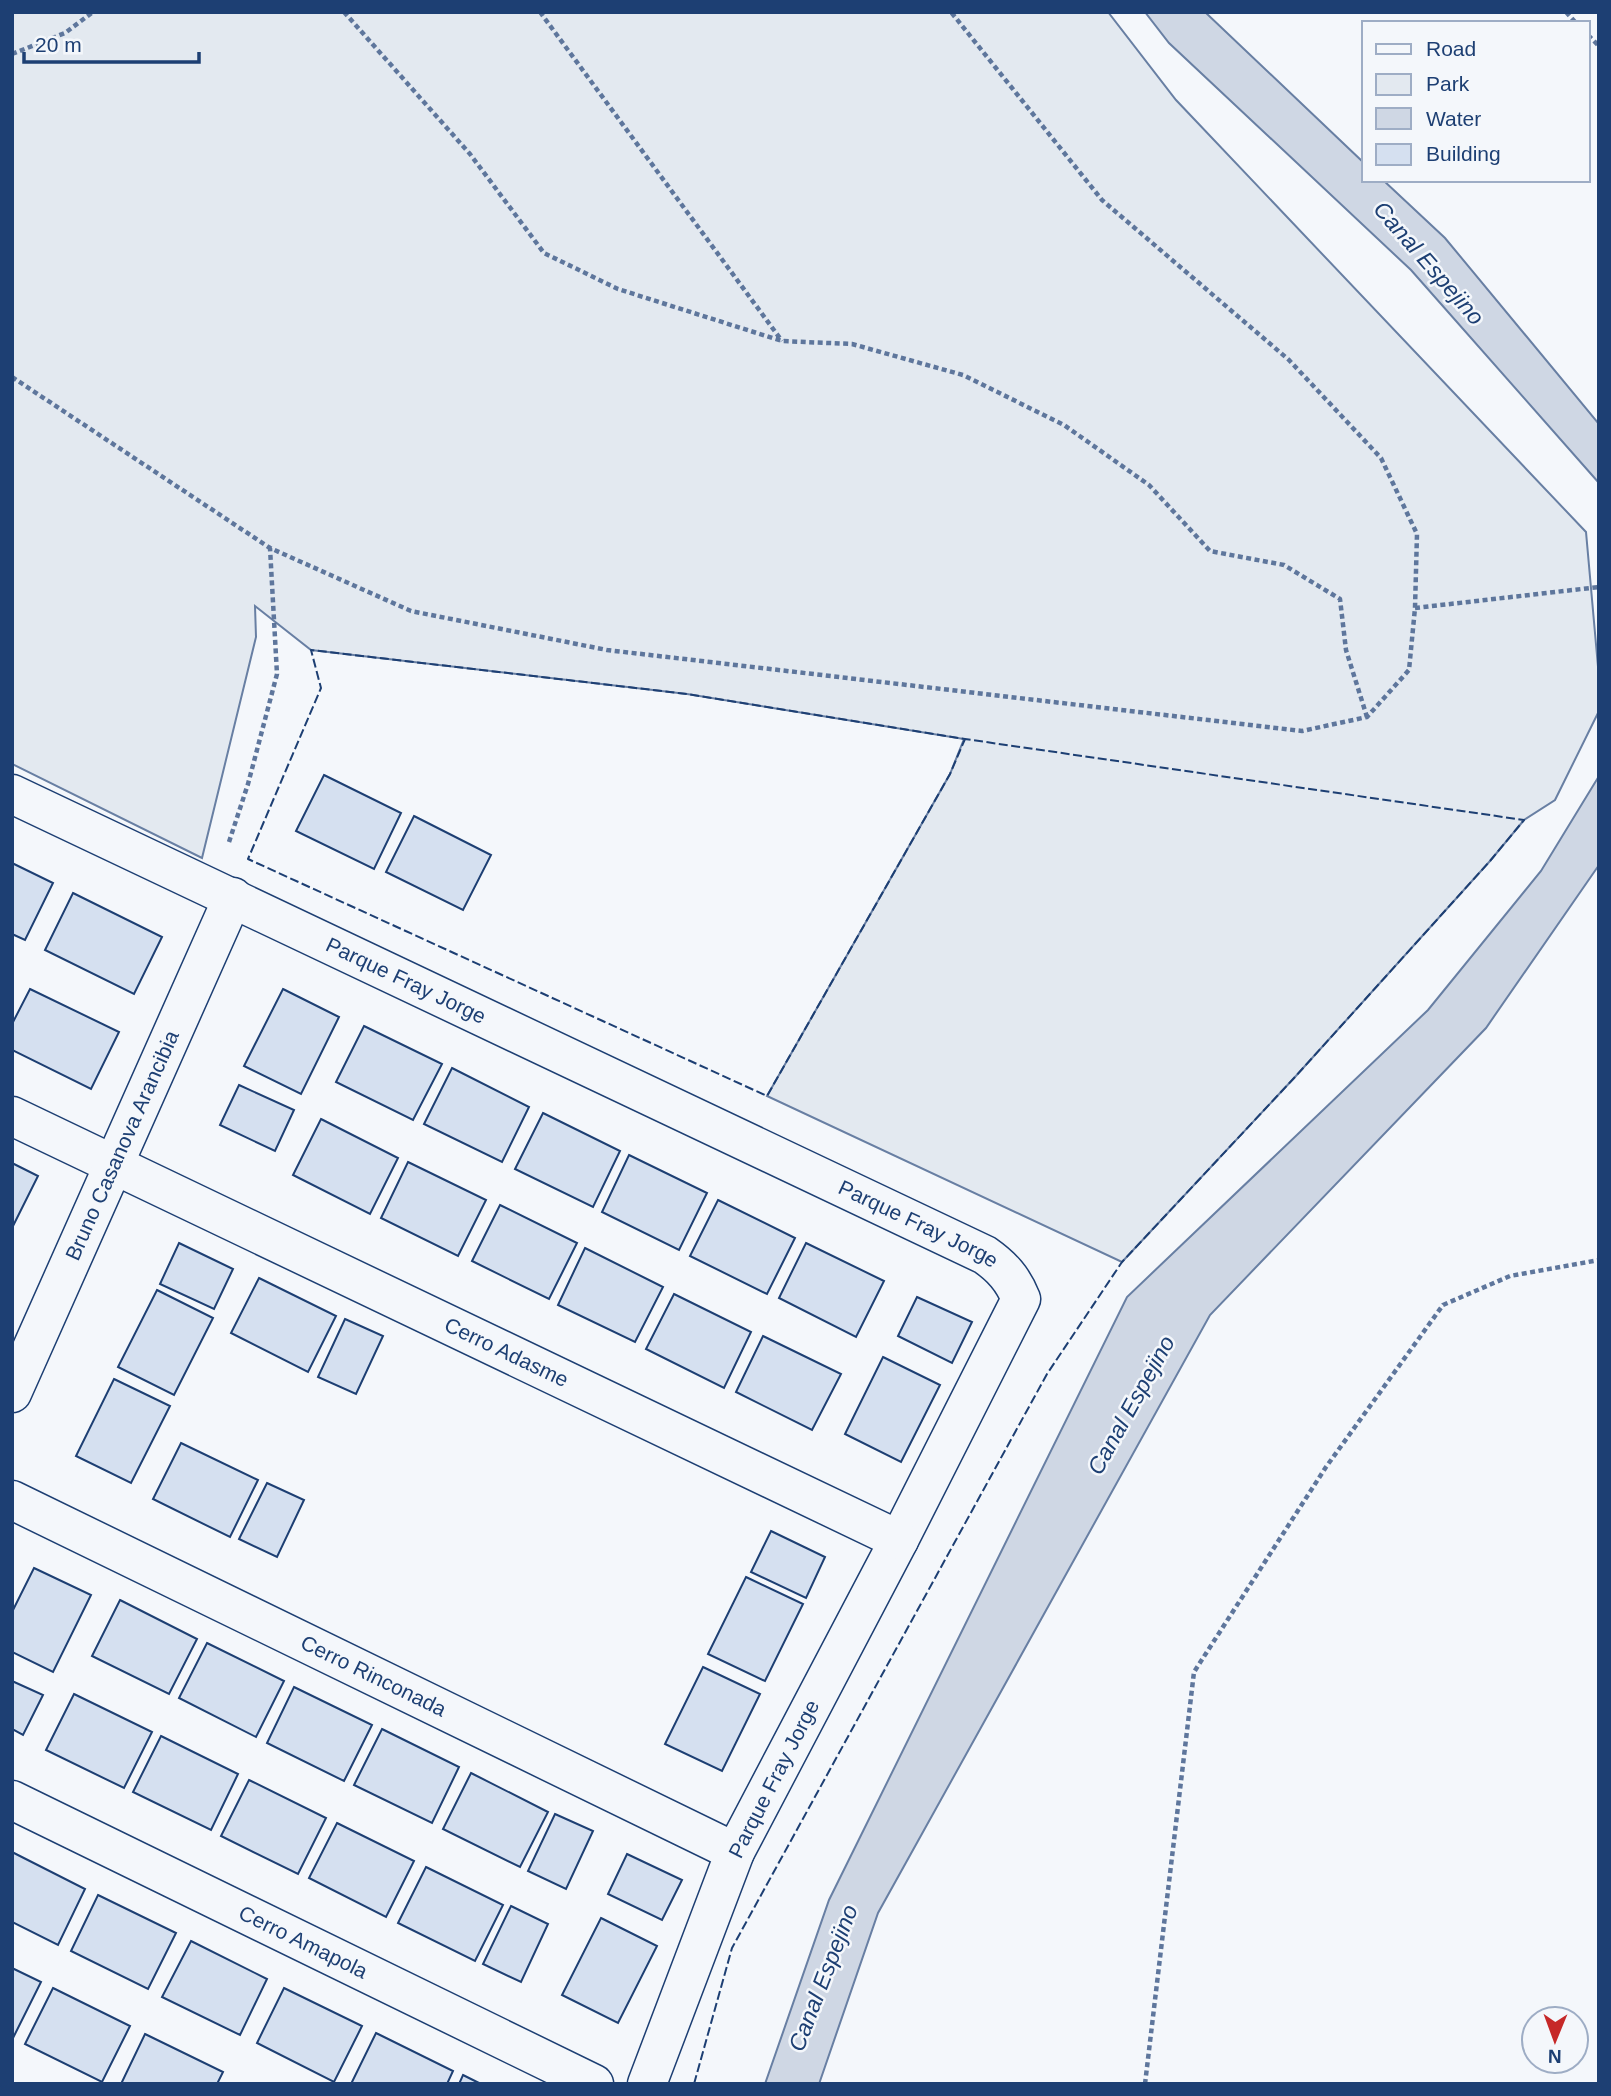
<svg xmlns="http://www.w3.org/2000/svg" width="1611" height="2096" viewBox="0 0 1611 2096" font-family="Arial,sans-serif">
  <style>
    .green { fill: #e3e9f0; stroke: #687fa3; stroke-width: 2 }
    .water { fill: #cfd7e4; stroke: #687fa3; stroke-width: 2 }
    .building { fill: #d5e0f0; stroke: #1d3f73; stroke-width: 2 }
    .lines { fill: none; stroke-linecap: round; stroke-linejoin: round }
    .street-casing { stroke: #1d3f73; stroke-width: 41 }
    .path { stroke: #5e769c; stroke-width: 4.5; stroke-dasharray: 5 3.5; stroke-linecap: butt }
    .street { stroke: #f4f7fb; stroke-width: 38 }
    .fence { stroke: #1d3f73; stroke-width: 2; stroke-dasharray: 9 3.5; stroke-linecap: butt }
    .labels { text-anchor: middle; stroke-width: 5; stroke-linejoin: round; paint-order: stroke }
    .street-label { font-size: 21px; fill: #1d3f73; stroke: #f4f7fb }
    .water-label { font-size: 23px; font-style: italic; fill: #1d3f73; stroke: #f4f7fb }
  </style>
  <rect width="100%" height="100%" fill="#f4f7fb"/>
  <path class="green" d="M12,12H1108L1176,100L1586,532L1599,678V711L1555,800L1524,820L1490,861L1295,1077L1122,1262L767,1096L950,774L964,739L687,694L311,650L255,606L256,637L202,858L12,764Z"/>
  <g class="water">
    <path d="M1145,12H1205L1364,163V180H1383L1445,238L1599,424V483L1411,270L1169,43Z"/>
    <path d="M1599,776V865L1486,1028L1210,1315L878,1913L819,2084H765L829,1900L1127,1297L1428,1010L1541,871Z"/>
  </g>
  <g class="building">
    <path d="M324,775L401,813L374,869L296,831Z"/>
    <path d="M414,816L491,855L463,910L386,872Z"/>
    <path d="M12,863L53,883L25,940L12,934Z"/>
    <path d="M73,893L162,937L134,994L45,950Z"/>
    <path d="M30,989L119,1032L91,1089L12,1050V1024Z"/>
    <path d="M283,989L339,1017L301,1094L244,1066Z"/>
    <path d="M364,1026L442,1064L413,1120L336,1082Z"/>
    <path d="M452,1068L529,1107L502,1162L424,1124Z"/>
    <path d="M239,1085L294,1110L275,1151L220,1125Z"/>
    <path d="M543,1113L620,1151L593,1207L515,1169Z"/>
    <path d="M321,1119L398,1158L370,1214L293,1175Z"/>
    <path d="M629,1155L707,1193L679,1250L602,1212Z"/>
    <path d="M408,1162L486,1200L458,1256L381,1218Z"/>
    <path d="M12,1163L38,1176L12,1228Z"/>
    <path d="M718,1200L795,1238L767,1294L690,1256Z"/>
    <path d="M500,1205L577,1243L549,1299L472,1261Z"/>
    <path d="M179,1243L233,1269L214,1309L160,1284Z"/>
    <path d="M806,1243L884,1281L856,1337L779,1298Z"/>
    <path d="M585,1248L663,1287L635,1342L558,1305Z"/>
    <path d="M259,1278L336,1316L308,1372L231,1333Z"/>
    <path d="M157,1290L213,1318L174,1395L118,1367Z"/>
    <path d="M674,1294L751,1332L724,1388L646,1349Z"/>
    <path d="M917,1297L972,1322L952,1363L898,1336Z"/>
    <path d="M345,1319L383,1336L356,1394L318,1377Z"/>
    <path d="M763,1336L841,1374L812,1430L736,1392Z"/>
    <path d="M883,1357L940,1385L901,1462L845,1434Z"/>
    <path d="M114,1379L170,1406L131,1483L76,1456Z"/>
    <path d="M181,1443L258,1480L230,1537L153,1499Z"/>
    <path d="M267,1483L304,1500L277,1557L239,1539Z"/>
    <path d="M771,1531L825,1557L806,1598L751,1572Z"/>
    <path d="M34,1568L91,1595L53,1672L12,1652V1612Z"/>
    <path d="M746,1577L803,1604L765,1681L708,1654Z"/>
    <path d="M120,1600L197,1639L169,1694L92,1656Z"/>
    <path d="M207,1643L284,1681L256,1737L179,1698Z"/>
    <path d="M703,1667L760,1694L722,1771L665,1744Z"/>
    <path d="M12,1681L43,1695L23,1735L12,1729Z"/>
    <path d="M294,1687L372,1725L344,1781L267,1743Z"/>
    <path d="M74,1694L152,1732L124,1788L46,1750Z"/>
    <path d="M382,1729L459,1767L432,1823L354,1785Z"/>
    <path d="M161,1736L238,1774L211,1830L133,1792Z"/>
    <path d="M471,1773L548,1812L520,1867L443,1829Z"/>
    <path d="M249,1780L326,1818L298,1874L221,1836Z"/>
    <path d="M555,1814L593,1831L566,1889L528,1871Z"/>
    <path d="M337,1823L414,1861L386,1917L309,1878Z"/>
    <path d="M12,1852L85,1889L58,1945L12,1922Z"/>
    <path d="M627,1854L682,1880L662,1920L608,1894Z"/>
    <path d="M426,1867L503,1905L475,1961L398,1923Z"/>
    <path d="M98,1895L176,1933L148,1989L71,1951Z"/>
    <path d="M511,1906L548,1924L521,1982L483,1964Z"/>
    <path d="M601,1918L657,1946L618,2023L562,1995Z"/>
    <path d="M191,1941L267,1979L240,2035L162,1997Z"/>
    <path d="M12,1968L41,1982L13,2038H12Z"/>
    <path d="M53,1988L130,2026L102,2082L25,2044Z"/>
    <path d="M284,1988L362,2026L334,2082L257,2043Z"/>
    <path d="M376,2033L453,2071L447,2084H351Z"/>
    <path d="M145,2034L223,2072L217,2084H121Z"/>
    <path d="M463,2075L481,2084H459Z"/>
  </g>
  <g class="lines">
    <g class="street-casing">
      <g id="street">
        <path id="s1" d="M12,794L985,1255C1002,1267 1013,1279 1021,1299L899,1540L735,1852L647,2084"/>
        <path id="s2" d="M12,1116L899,1540"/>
        <path id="s3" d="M12,1393L233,897"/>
        <path id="s4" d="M12,1500L735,1852"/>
        <path id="s5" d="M12,1800L594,2084"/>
      </g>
    </g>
    <g class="path">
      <path d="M344,12L470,154L544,253L618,289L782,341L852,344L963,375L1064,425L1149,485L1210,551L1284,565L1340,599L1346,650L1367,717"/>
      <path d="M540,12L782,341"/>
      <path d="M1566,12L1576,23"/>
      <path d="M1588,35L1599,46"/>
      <path d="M12,54L65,33L93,12"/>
      <path d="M12,377L270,548"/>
      <path d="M1415,608L1599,587"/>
      <path d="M229,842L248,784L277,674L270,548L411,611L607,650L1302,731L1367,717L1409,670L1415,608L1417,534L1381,458L1289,360L1102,200L951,12"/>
      <path d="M1145,2084L1194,1672L1326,1467L1443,1305L1510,1276L1599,1260"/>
    </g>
    <use href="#street" class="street"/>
    <path class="fence" d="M694,2084L732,1948L1047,1374L1122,1262L1295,1077L1490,861L1524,820L965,739L687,694L311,650L321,688L248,859L767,1096L950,774L965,739"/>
  </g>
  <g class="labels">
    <g class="street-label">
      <text dy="7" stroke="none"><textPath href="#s1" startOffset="436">Parque Fray Jorge</textPath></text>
      <text dy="7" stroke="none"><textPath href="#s3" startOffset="271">Bruno Casanova Arancibia</textPath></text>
      <text dy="7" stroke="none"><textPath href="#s1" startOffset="1003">Parque Fray Jorge</textPath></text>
      <text dy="7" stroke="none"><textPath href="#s2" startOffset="548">Cerro Adasme</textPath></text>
      <text dy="7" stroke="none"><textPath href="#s4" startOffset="402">Cerro Rinconada</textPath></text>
      <text transform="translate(774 1779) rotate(-63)" y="7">Parque Fray Jorge</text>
      <text dy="7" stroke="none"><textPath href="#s5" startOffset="324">Cerro Amapola</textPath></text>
    </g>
    <g class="water-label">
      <text transform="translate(1429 263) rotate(49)" y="8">Canal Espejino</text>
      <text transform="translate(1131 1405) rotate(-61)" y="8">Canal Espejino</text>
      <text transform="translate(823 1978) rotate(-69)" y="8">Canal Espejino</text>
    </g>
  </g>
  <rect width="1611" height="2096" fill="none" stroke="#1d3f73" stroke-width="28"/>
  <rect x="1362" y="21" width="228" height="161" fill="#f4f7fb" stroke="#9eadc5" stroke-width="2"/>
  <rect x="1376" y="44" width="35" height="10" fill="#f4f7fb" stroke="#9eadc5" stroke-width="2"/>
  <text x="1426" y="56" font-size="21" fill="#1d3f73">Road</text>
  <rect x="1376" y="74" width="35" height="21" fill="#e3e9f0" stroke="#9eadc5" stroke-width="2"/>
  <text x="1426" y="91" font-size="21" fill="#1d3f73">Park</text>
  <rect x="1376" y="108" width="35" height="21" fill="#cfd7e4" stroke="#9eadc5" stroke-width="2"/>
  <text x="1426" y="126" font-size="21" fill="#1d3f73">Water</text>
  <rect x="1376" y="144" width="35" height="21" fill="#d5e0f0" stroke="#9eadc5" stroke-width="2"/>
  <text x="1426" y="161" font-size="21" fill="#1d3f73">Building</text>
  <g transform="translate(1555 2040) rotate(181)"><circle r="33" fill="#f4f7fb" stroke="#9eadc5" stroke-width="2"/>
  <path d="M0-5L12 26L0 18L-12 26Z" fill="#c62828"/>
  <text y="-10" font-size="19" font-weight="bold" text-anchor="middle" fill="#1d3f73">N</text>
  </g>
  <path d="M24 52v10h175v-10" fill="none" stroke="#1d3f73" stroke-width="3.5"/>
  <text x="35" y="52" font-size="21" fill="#1d3f73" stroke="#f4f7fb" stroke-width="5" paint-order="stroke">20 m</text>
</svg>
